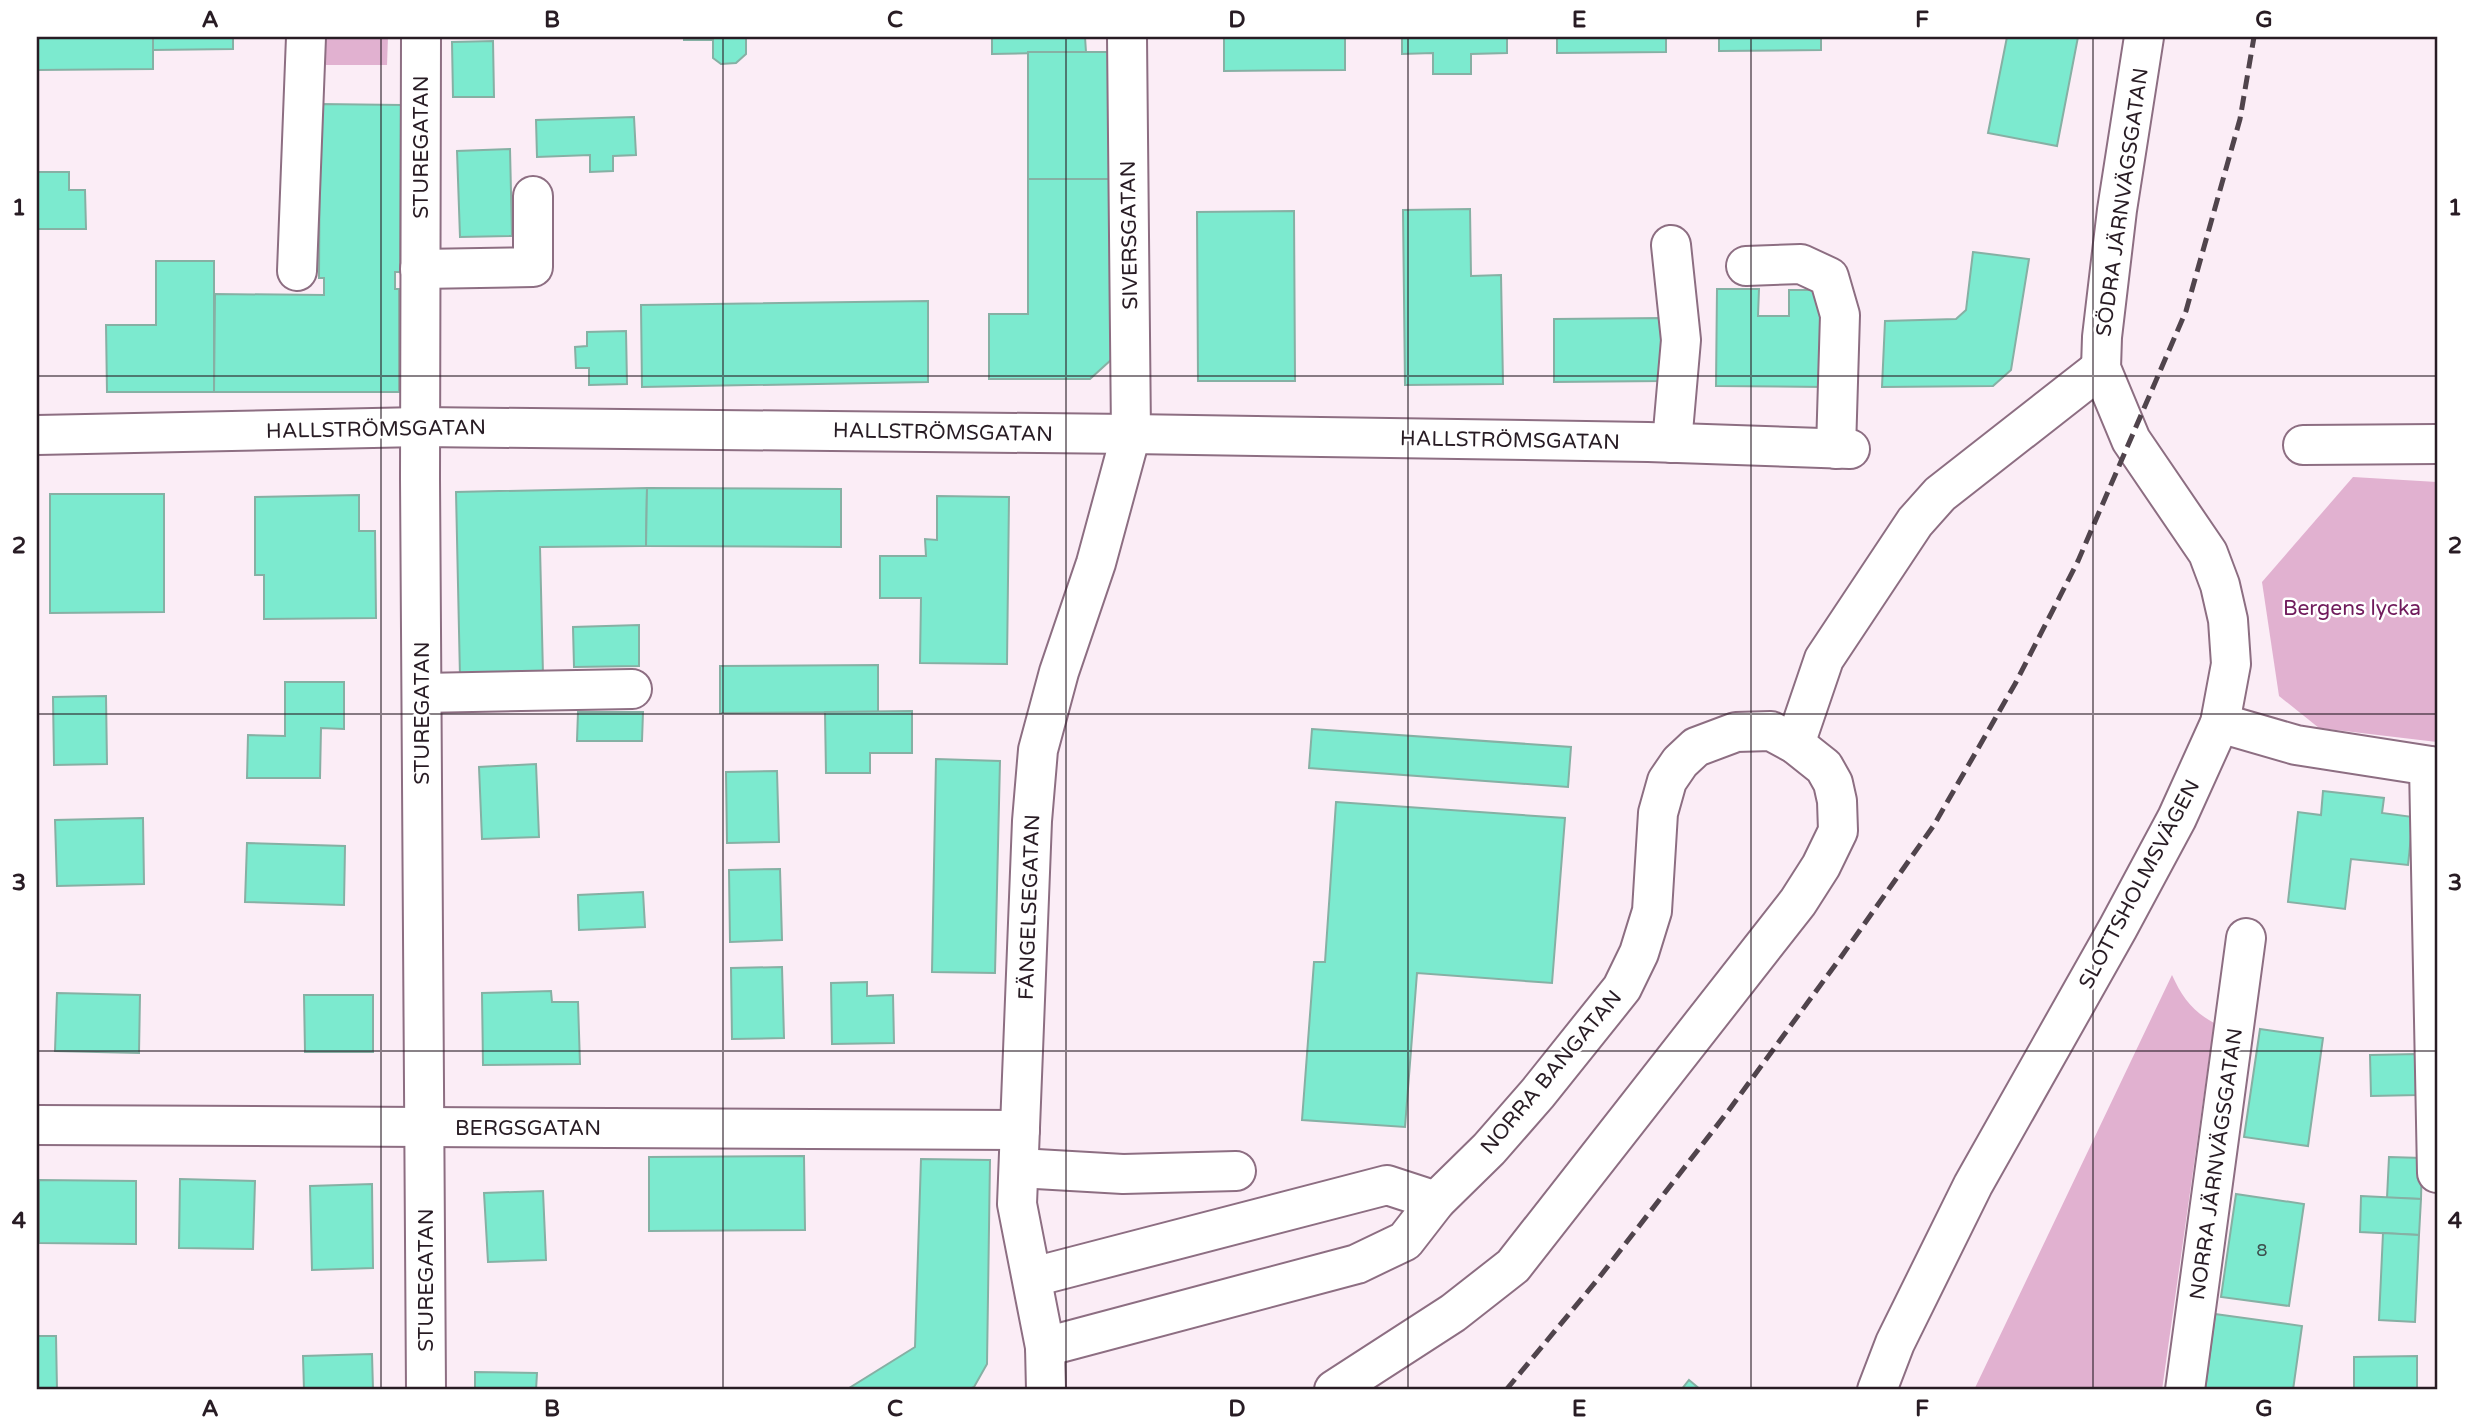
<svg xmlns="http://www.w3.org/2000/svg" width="2474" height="1427" viewBox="0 0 2474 1427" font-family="'Varela Round',sans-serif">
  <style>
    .green { fill: #e1b1d0 }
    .building { fill: #7ceacf; stroke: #86b0a4; stroke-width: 2 }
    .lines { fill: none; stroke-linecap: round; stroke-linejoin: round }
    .minor-casing { stroke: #8d6e82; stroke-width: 42 }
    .minor { stroke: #fff; stroke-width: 38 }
    .rail { stroke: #50444c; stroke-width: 5; stroke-dasharray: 14 7; stroke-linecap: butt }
    .grid { fill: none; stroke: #281c24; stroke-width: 2; stroke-opacity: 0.55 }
    .labels { text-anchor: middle; stroke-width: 5; stroke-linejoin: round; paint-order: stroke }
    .number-label { font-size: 18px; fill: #3d504f }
    .street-label { font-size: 21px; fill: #281c24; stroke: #fff }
    .park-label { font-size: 21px; fill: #701b5c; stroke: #fff }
    .neatline { fill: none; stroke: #281c24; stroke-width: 2.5 }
    .grid-label { font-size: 23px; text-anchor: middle; font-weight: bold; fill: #281c24 }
  </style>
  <rect width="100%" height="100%" fill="#fbedf6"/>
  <g class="green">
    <path d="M326,37H388L387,65H326Z"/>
    <path d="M2353,477L2437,482V742L2319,728L2279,696L2262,582Z"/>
    <path d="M2172,975C2182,997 2192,1011 2214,1023L2162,1390H1974Z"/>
  </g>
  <g class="building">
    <path d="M37,37H153V69L37,70Z"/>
    <path d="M153,37H233V49L153,50Z"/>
    <path d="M684,37H768L746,38V54L736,63L721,64L713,58V40H684Z"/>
    <path d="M992,37H1085L1086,52L992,54Z"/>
    <path d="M1224,37H1345V70L1224,71Z"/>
    <path d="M1402,37H1507V53L1471,54V74H1433V53L1402,54Z"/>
    <path d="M1557,37H1666V52L1557,53Z"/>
    <path d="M1719,37H1821V50L1719,51Z"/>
    <path d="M2007,37H2078L2057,146L1988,133Z"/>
    <path d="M493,41L494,97H453L452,42Z"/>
    <path d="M1028,52H1111L1112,179H1028Z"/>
    <path d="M320,104L401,105L400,272H395V289H399V392H214L215,294L324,295V278H319Z"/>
    <path d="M634,117L636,155L613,156V171L590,172V155L537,157L536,120Z"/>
    <path d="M510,149L512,236L460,237L457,151Z"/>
    <path d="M37,172H69V190H85L86,229H37Z"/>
    <path d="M1028,179H1112V359L1090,379H989V314H1028Z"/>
    <path d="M1470,209L1471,276L1501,275L1503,384L1405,385L1403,210Z"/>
    <path d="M1294,211L1295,381H1198L1197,212Z"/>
    <path d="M1973,252L2029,259L2011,370L1993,386L1882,387L1885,321L1956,319L1966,310Z"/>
    <path d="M156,261H214V392H107L106,325H156Z"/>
    <path d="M1717,289H1759L1758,316H1789V290H1826L1825,387L1716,386Z"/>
    <path d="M928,301V382L642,387L641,305Z"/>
    <path d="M1663,318L1664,381L1554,382V319Z"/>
    <path d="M626,331L627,384L589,385V368H576L575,347L587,346V332Z"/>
    <path d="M647,488L646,546L540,547L543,675L460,677L456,492Z"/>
    <path d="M647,488L841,489V547L646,546Z"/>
    <path d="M50,494H164V612L50,613Z"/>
    <path d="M359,495V531H375L376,618L264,619V575H255V497Z"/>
    <path d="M937,496L1009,497L1007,664L920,663L921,598H880V556H926L925,539L937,540Z"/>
    <path d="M639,625V666L574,667L573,627Z"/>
    <path d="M878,665V712L720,713V666Z"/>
    <path d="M285,682H344V729L321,728L320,778H247L248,735L285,736Z"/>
    <path d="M106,696L107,764L54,765L53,697Z"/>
    <path d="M912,711V753H870V773H826L825,712Z"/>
    <path d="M578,712H643L642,741H577Z"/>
    <path d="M1312,729L1571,747L1568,787L1309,768Z"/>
    <path d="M936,759L1000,761L995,973L932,972Z"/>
    <path d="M536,764L539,837L482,839L479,767Z"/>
    <path d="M777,771L779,842L727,843L726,772Z"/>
    <path d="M2323,791L2384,798L2382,813L2413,817L2408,865L2351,859L2345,909L2288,902L2298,812L2321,815Z"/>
    <path d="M1336,802L1565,818L1552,983L1417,973L1405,1127L1302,1120L1314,962H1325Z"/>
    <path d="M143,818L144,884L57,886L55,820Z"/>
    <path d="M247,843L345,846L344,905L245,902Z"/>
    <path d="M780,869L782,940L730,942L729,870Z"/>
    <path d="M643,892L645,927L579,930L578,895Z"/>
    <path d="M782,967L784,1038L732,1039L731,968Z"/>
    <path d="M867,982V996L893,995L894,1043L832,1044L831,983Z"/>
    <path d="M551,991L552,1002H578L580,1064L483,1065L482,993Z"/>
    <path d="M57,993L140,995L139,1053L55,1051Z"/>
    <path d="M304,995H373V1052H305Z"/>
    <path d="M2260,1029L2323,1038L2308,1146L2244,1137Z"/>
    <path d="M2417,1054L2418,1095L2371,1096L2370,1055Z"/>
    <path d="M804,1156L805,1230L649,1231V1157Z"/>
    <path d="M2389,1157L2422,1158L2421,1199L2387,1198Z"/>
    <path d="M921,1159L990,1160L987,1364L974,1387L968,1390H846L915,1347Z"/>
    <path d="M180,1179L255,1181L253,1249L179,1248Z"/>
    <path d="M39,1180L136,1181V1244L39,1243Z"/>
    <path d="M372,1184L373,1268L312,1270L310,1186Z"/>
    <path d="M543,1191L546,1260L488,1262L484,1193Z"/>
    <path d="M2236,1194L2304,1204L2289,1306L2221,1297Z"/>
    <path d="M2361,1196L2421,1199L2419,1235L2360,1232Z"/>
    <path d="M2383,1233L2419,1235L2415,1322L2379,1320Z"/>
    <path d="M2215,1314L2302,1326L2293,1390H2205Z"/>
    <path d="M37,1336H56L57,1390H37Z"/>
    <path d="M372,1354L373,1390H304L303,1356Z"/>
    <path d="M2417,1356V1390H2354V1357Z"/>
    <path d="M475,1372L537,1373L536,1390H475Z"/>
    <path d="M1689,1380L1701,1390H1681Z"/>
  </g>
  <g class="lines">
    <g class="minor-casing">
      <g id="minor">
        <path d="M421,37L420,479L426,1390"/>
        <path d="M1671,245L1681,340L1672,443"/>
        <path d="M1746,266L1801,264L1829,277L1840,315L1836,449"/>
        <path d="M420,269L533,267V196"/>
        <path d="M297,271L306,37"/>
        <path d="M37,435L420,427L1131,434L1648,442L1850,449"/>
        <path d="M2303,445L2437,444"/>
        <path d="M422,693L632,689"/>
        <path d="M2220,723L2296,745L2437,767"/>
        <path d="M1795,744L1824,659L1915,522L1940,494L2101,368"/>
        <path d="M2429,766L2437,1173"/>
        <path d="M37,1125L1020,1130"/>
        <path d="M1019,1168L1123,1174L1236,1171"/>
        <path d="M1033,1277L1387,1185L1436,1201"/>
        <path d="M1045,1347L1357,1264L1405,1241L1436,1201L1489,1149L1538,1093L1622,988L1639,953L1652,911L1658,813L1667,781L1680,762L1696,747L1736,732L1771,731L1795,744L1824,767L1833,783L1837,801L1838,831L1821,866L1798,902L1513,1266L1453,1313L1334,1390"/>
        <path d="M1046,1390L1045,1347L1017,1204L1032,821L1038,750L1059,672L1096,563L1131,434L1127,37"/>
        <path d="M1877,1390L1895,1343L1973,1185L2118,928L2177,818L2220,723L2231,664L2228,620L2220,585L2208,553L2131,440L2101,368L2102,337L2117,210L2144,37"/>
        <path d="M2185,1390L2246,938"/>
      </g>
    </g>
    <use href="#minor" class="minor"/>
    <path class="rail" d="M1506,1390L1598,1279L1729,1110L1841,957L1934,825L2015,684L2078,561L2186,311L2240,119L2254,37"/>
  </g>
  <path class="grid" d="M381,37V1390M723,37V1390M1066,37V1390M1408,37V1390M1751,37V1390M2093,37V1390M37,376H2437M37,714H2437M37,1051H2437"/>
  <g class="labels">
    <g class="number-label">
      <text x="2262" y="1256">8</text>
    </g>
    <g class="street-label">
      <text transform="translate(421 147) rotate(-90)" y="7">STUREGATAN</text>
      <text transform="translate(2122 202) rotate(-82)" y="7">SÖDRA JÄRNVÄGSGATAN</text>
      <text transform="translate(1129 235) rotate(-91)" y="7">SIVERSGATAN</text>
      <text transform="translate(376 429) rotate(-1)" y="7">HALLSTRÖMSGATAN</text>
      <text transform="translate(943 432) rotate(1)" y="7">HALLSTRÖMSGATAN</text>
      <text transform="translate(1510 440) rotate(1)" y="7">HALLSTRÖMSGATAN</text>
      <text transform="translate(422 713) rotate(-90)" y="7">STUREGATAN</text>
      <text transform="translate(2139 884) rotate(-62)" y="7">SLOTTSHOLMSVÄGEN</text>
      <text transform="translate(1029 907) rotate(-88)" y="7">FÄNGELSEGATAN</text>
      <text transform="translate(1551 1072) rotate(-50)" y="7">NORRA BANGATAN</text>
      <text x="528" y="1135">BERGSGATAN</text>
      <text transform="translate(2216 1164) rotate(-82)" y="7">NORRA JÄRNVÄGSGATAN</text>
      <text transform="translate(426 1280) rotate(-90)" y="7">STUREGATAN</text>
    </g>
    <g class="park-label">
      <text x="2352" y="615">Bergens lycka</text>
    </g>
  </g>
  <rect width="2474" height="1427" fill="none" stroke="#ffffff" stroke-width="77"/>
  <rect x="38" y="38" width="2398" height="1350" class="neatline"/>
  <g class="grid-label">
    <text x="210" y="27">A</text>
    <text x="552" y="27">B</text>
    <text x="895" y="27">C</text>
    <text x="1237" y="27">D</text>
    <text x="1579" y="27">E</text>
    <text x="1922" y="27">F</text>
    <text x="2264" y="27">G</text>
    <text x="19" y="215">1</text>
    <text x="2455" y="215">1</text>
    <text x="19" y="553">2</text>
    <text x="2455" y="553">2</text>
    <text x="19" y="890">3</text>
    <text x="2455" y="890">3</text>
    <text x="19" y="1228">4</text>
    <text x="2455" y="1228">4</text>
    <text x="210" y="1416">A</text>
    <text x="552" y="1416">B</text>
    <text x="895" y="1416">C</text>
    <text x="1237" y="1416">D</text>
    <text x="1579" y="1416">E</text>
    <text x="1922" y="1416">F</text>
    <text x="2264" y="1416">G</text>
  </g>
</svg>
